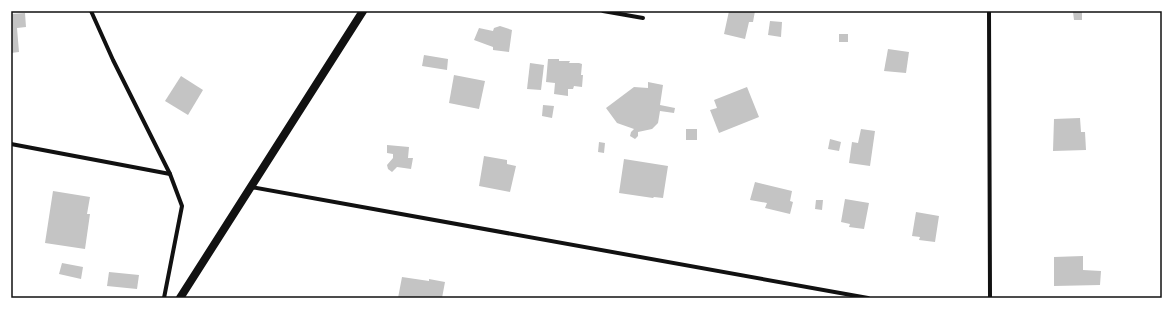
<svg xmlns="http://www.w3.org/2000/svg" width="1173" height="309" viewBox="0 0 1173 309" font-family="'Golos Text',sans-serif">
  <style>
    .building { fill: #c4c4c4 }
    .lines { fill: none; stroke-linecap: round; stroke-linejoin: round }
    .minor { stroke: #111; stroke-width: 4 }
    .secondary { stroke: #111; stroke-width: 8 }
    .neatline { fill: none; stroke: #111; stroke-width: 1.5 }
  </style>
  <rect width="100%" height="100%" fill="#fff"/>
  <g class="building">
    <path d="M729,11H755L753,22H749L745,39L724,34Z"/>
    <path d="M1082,11V20H1074L1073,12Z"/>
    <path d="M25,13L26,27L17,28L19,52L11,53V14Z"/>
    <path d="M770,21L782,22L781,37L768,35Z"/>
    <path d="M500,26L512,30L509,52L493,50V47L474,40L479,28L493,31L494,28Z"/>
    <rect x="839" y="34" width="9" height="8"/>
    <path d="M888,49L909,52L906,73L884,71Z"/>
    <path d="M424,55L448,59L447,70L422,66Z"/>
    <path d="M548,59H559V61H570L569,63H579L582,64L581,75H583L582,87L574,86L573,89H568V96L554,94L555,83L546,82Z"/>
    <path d="M530,63L544,65L541,90L527,89Z"/>
    <path d="M454,75L485,81L479,109L449,103Z"/>
    <path d="M181,76L203,90L188,115L165,101Z"/>
    <path d="M648,82L663,85L660,105L675,108L674,113L660,111L658,123L652,129L638,132V136L635,139L630,136L631,132L634,129L617,123L606,108L634,87L648,88Z"/>
    <path d="M747,87L759,117L719,133L710,110L717,108L714,100Z"/>
    <path d="M543,105L554,106L552,118L542,116Z"/>
    <path d="M1080,118L1081,132H1085L1086,150L1053,151L1054,119Z"/>
    <rect x="686" y="129" width="11" height="11"/>
    <path d="M861,129L875,131L870,166L849,163L852,142L858,143Z"/>
    <path d="M830,139L841,142L839,151L828,149Z"/>
    <path d="M599,142L605,143L604,153L598,152Z"/>
    <path d="M387,145L409,147L408,158H413L411,169L397,167L392,172L388,169L387,165L393,158V154L387,153Z"/>
    <path d="M484,156L507,160V164L516,166L510,192L479,186Z"/>
    <path d="M624,159L668,166L663,198L654,197L653,198L619,193Z"/>
    <path d="M755,182L792,191L790,201L793,202L790,214L765,208L767,203L750,200Z"/>
    <path d="M53,191L90,197L87,214H90L85,249L45,243Z"/>
    <path d="M845,199L869,203L864,229L849,227L850,224L841,222Z"/>
    <path d="M816,200H823L822,210L815,209Z"/>
    <path d="M916,212L939,216L935,242L919,240L920,237L912,236Z"/>
    <path d="M1083,256V270L1101,271L1100,285L1054,286V257Z"/>
    <path d="M62,263L83,267L81,279L59,274Z"/>
    <path d="M109,272L139,275L137,289L107,286Z"/>
    <path d="M402,277L429,281V279L445,282L442,298H398Z"/>
  </g>
  <g class="lines">
    <g class="minor">
      <path d="M91,11L113,60L170,174L182,206L164,298"/>
      <path d="M603,11L643,18"/>
      <path d="M989,11L990,298"/>
      <path d="M11,144L170,174"/>
      <path d="M251,187L868,298"/>
    </g>
    <path class="secondary" d="M180,298L363,11"/>
  </g>
  <rect width="1173" height="309" fill="none" stroke="#ffffff" stroke-width="24"/>
  <rect x="12" y="12" width="1149" height="285" class="neatline"/>
</svg>
